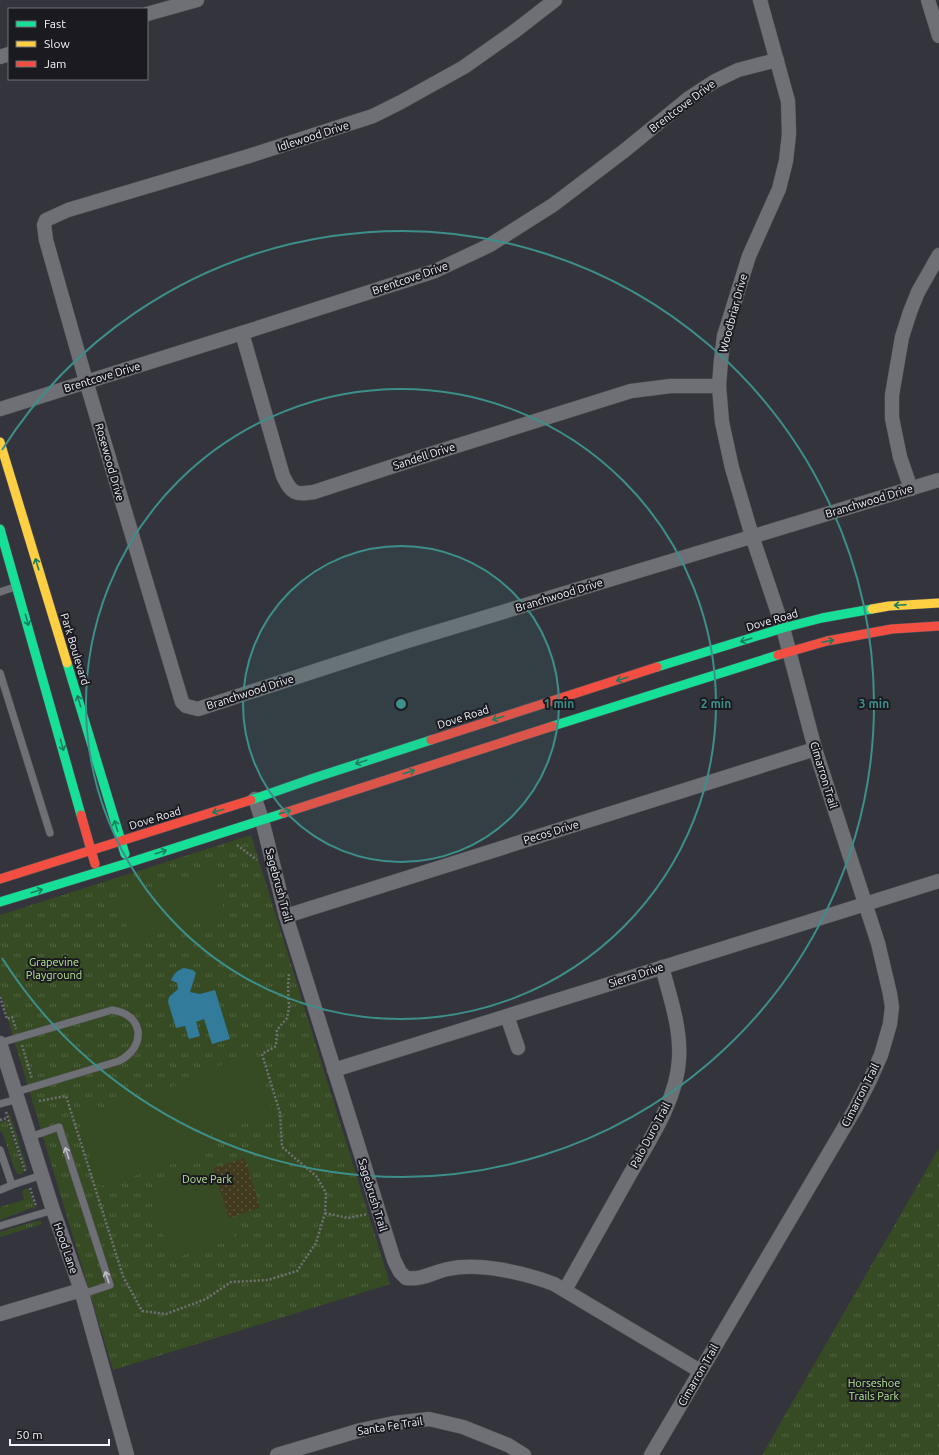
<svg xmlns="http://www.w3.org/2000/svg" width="939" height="1455" viewBox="0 0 939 1455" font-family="Ubuntu,sans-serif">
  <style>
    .grass { fill: url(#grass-tufts) }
    .sand { fill: url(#sand-dots) }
    .pitch { fill: #364b23 }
    .water { fill: #327b9a }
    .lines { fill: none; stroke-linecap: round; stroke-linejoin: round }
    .lane-casing { stroke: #53545a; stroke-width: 8 }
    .street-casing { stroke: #53545a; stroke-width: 15 }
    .fast-casing { stroke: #53545a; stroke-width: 10 }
    .slow-casing { stroke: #53545a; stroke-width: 10 }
    .jam-casing { stroke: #53545a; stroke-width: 10 }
    .path { stroke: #707075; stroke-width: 2.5; stroke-dasharray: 2 2; stroke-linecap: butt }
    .lane { stroke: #6f7075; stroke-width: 7 }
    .street { stroke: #6f7075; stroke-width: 14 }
    .fast { stroke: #16e098; stroke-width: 9 }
    .slow { stroke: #ffcf43; stroke-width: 9 }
    .jam { stroke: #f24e42; stroke-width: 9 }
    .oneway { stroke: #187d5c }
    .oneway2 { stroke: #bdbec5 }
    .ring { fill: none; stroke: #3c8f8a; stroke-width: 2 }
    .labels { text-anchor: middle; stroke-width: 4; stroke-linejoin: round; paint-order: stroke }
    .street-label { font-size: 11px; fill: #f1f2fb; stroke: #1a1a20 }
    .park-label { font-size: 11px; fill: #b5e590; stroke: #1a1a20 }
    .centre { fill: #3c8f8a; stroke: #1a1a20; stroke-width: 2 }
    .ring-label { font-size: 12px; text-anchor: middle; font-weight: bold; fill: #3c8f8a; stroke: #1a1a20; stroke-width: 4; stroke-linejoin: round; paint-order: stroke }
  </style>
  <defs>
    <pattern id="grass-tufts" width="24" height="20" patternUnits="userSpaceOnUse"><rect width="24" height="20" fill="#364b23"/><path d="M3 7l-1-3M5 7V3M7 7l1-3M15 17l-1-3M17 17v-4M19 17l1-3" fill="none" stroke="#546544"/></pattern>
    <pattern id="sand-dots" width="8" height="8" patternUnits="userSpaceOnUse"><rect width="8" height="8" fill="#413a1f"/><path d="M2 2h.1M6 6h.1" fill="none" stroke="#5d5740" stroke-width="1.8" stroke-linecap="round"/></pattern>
  </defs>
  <rect width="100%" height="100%" fill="#34353c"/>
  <g class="grass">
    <path d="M251,835L390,1284L113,1370L0,993V915Z"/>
    <path d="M7,1114H10L27,1168V1170L25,1169Z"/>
    <path d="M7,1120L23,1170V1174H18L15,1170L2,1131L0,1132V1122Z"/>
    <path d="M939,1148V1455H762Z"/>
    <path d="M28,1188L36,1209L31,1208L0,1220V1207L24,1200L22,1191Z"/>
    <path d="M40,1220L42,1224L0,1237V1232Z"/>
  </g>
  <path class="sand" d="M245,1158L260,1208L228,1218L213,1168Z"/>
  <g class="pitch">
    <path d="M211,870L225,913L132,942L119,899Z"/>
    <path d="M256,1054L274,1113L210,1132L216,1150L99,1187L77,1116L193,1080L192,1074Z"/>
    <path d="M213,1168L235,1239L171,1259L149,1188Z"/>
  </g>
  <path class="water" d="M184,968L193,970L196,973L190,992L200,994L215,990L230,1039L212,1044L204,1019L196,1022L200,1036L189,1039L185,1026L176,1028L168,1002L169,997L178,989L177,983L171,980C174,974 177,970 184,968Z"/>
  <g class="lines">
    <g class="lane-casing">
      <g id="lane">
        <path d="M0,592L15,587"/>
        <path d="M0,673L50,833"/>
        <path d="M0,1043L112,1010C144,1014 147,1047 119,1061L16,1092"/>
        <path d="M0,1104L18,1099"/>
        <path d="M30,1137L59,1127L110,1285L89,1292L81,1290"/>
        <path d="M0,1150L12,1185"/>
        <path d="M0,1190L12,1185L42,1175"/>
        <path d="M0,1226L53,1210"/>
      </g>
    </g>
    <g class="street-casing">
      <g id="street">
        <path d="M555,0L515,31L464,67L401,102L373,116L249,156L68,210L46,220L44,225L46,240L86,381L182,702L186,706L198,709L407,641L939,480"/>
        <path d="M928,0L939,36"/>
        <path d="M147,14L197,0"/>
        <path d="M0,57L9,54"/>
        <path d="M242,333L283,476C292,494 295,495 314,492L418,458L631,391L671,386H719"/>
        <path d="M0,409L242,333L435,271L490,245L553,205L624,151L689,98L715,81L738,70L777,60"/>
        <path d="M911,489L900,457L892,418V395L902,337L910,312L918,292L939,255"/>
        <path d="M255,799L262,820L286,916L394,1260L400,1272L406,1278C423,1280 433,1272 448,1269C479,1262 525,1273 554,1284L700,1371"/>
        <path d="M286,916L815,749"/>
        <path d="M507,1016L518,1048"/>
        <path d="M0,1043L53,1210L81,1290L127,1455"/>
        <path d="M334,1070L939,881"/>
        <path d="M565,1290C586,1252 608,1214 629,1176C649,1141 677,1100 679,1059C681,1028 670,997 662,967"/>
        <path d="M0,1314L81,1290"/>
        <path d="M277,1455L361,1430L394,1423L429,1419L463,1427L508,1445L524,1455"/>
        <path d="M651,1455L855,1109L870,1080L881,1055L890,1024L892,1007L890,994L878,943L815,749L783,628L752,536L732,468L722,422L719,386L721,360L724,336L749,256L779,189L786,161L789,134L788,101L760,0"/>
      </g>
    </g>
    <g class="fast-casing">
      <g id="fast">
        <path d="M0,529L81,815"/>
        <path d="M67,663L125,854"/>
        <path d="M657,667L783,628L822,618L872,609"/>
        <path d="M553,726L778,655"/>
        <path d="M251,800L314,778L431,740"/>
        <path d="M0,902L128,863L284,813"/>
      </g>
    </g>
    <g class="slow-casing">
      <g id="slow">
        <path d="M0,442L67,663"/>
        <path d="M872,609L889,606L939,603"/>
      </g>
    </g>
    <g class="jam-casing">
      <g id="jam">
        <path d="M778,655L827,641L892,629L939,626"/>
        <path d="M431,740L657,667"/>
        <path d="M284,813L553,726"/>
        <path d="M81,815L95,864"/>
        <path d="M0,879L251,800"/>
      </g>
    </g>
    <g class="path">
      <path d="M237,845L257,860"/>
      <path d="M0,997L7,1019L12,1017L16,1029"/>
      <path d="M22,1045L32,1079"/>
      <path d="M39,1101L66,1096L123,1276L142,1311L166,1314L206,1299L231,1282L268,1280L297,1271L316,1243L325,1213L326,1193L317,1177L282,1147L280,1113L262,1054L276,1046L277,1030L287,1018L289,1007L288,987L289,973"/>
      <path d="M6,1112L25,1171"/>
      <path d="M0,1120L7,1118"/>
      <path d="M30,1188L36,1206"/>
      <path d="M325,1213L348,1218L368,1214"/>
    </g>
    <use href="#lane" class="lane"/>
    <use href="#street" class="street"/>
    <use href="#fast" class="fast"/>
    <use href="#slow" class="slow"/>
    <use href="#jam" class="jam"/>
  </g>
  <defs><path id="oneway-shaft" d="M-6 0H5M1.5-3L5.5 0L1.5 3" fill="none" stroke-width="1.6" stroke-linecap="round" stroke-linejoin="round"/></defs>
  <g class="oneway">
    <use href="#oneway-shaft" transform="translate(37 564) rotate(-107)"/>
    <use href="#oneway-shaft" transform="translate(900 605) rotate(177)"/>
    <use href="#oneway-shaft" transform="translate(27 620) rotate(74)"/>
    <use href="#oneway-shaft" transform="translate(746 640) rotate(163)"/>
    <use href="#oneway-shaft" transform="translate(828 641) rotate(-12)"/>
    <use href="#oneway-shaft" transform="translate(622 679) rotate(162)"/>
    <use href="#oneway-shaft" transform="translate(79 701) rotate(-107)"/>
    <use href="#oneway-shaft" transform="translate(498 718) rotate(162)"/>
    <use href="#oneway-shaft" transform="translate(62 745) rotate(74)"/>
    <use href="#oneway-shaft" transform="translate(361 762) rotate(162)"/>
    <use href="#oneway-shaft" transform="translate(409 772) rotate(-18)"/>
    <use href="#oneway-shaft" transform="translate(218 811) rotate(163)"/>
    <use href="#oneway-shaft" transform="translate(285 812) rotate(-18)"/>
    <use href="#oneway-shaft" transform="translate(116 826) rotate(-107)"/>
    <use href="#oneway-shaft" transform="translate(161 852) rotate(-18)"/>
    <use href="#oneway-shaft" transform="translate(37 891) rotate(-17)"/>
  </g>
  <g class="oneway2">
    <use href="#oneway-shaft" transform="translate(67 1153) rotate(-108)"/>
    <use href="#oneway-shaft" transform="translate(107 1277) rotate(-108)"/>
  </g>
  <circle cx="401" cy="704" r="158" fill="#3c8f8a" fill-opacity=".12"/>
  <g class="ring">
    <circle cx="401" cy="704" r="158"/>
    <circle cx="401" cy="704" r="315"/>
    <path d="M2 450A473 473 0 1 1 2 958"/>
  </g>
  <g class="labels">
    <g class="street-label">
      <text transform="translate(682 106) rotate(-37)" y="4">Brentcove Drive</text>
      <text transform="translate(313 136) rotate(-18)" y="4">Idlewood Drive</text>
      <text transform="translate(410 278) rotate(-19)" y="4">Brentcove Drive</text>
      <text transform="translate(733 313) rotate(-75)" y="4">Woodbriar Drive</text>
      <text transform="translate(102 377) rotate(-17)" y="4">Brentcove Drive</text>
      <text transform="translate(424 456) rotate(-18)" y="4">Sandell Drive</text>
      <text transform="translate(110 462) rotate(74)" y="4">Rosewood Drive</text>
      <text transform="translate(869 501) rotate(-17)" y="4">Branchwood Drive</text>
      <text transform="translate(559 595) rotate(-17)" y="4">Branchwood Drive</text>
      <text transform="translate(772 620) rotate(-16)" y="4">Dove Road</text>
      <text transform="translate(75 649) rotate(73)" y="4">Park Boulevard</text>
      <text transform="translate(250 692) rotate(-18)" y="4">Branchwood Drive</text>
      <text transform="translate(463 717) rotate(-18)" y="4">Dove Road</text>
      <text transform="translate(824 775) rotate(73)" y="4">Cimarron Trail</text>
      <text transform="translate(155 818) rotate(-17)" y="4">Dove Road</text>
      <text transform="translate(551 832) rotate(-17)" y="4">Pecos Drive</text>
      <text transform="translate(279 885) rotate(75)" y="4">Sagebrush Trail</text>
      <text transform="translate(636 975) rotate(-18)" y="4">Sierra Drive</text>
      <text transform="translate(860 1095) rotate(-63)" y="4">Cimarron Trail</text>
      <text transform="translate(650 1135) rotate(-62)" y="4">Palo Duro Trail</text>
      <text transform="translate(373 1195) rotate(73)" y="4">Sagebrush Trail</text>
      <text transform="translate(66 1248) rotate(71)" y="4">Hood Lane</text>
      <text transform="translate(698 1375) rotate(-60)" y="4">Cimarron Trail</text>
      <text transform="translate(390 1426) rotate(-9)" y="4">Santa Fe Trail</text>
    </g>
    <g class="park-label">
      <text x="54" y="966">Grapevine<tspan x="54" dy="13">Playground</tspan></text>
      <text x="207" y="1183">Dove Park</text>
      <text x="874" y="1387">Horseshoe<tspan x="874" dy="13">Trails Park</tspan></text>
    </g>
  </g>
  <circle cx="401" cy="704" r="6" class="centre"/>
  <g class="ring-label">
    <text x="559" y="708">1 min</text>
    <text x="716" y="708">2 min</text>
    <text x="874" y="708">3 min</text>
  </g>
  <rect x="8" y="8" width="140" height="72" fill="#1a1a20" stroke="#707078"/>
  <rect x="16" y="21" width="20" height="6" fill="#16e098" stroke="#707078"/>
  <text x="44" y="28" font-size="12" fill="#f1f2fb">Fast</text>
  <rect x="16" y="41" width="20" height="6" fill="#ffcf43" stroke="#707078"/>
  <text x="44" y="48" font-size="12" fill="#f1f2fb">Slow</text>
  <rect x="16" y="61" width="20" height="6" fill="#f24e42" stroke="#707078"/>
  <text x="44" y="68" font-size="12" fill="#f1f2fb">Jam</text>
  <path d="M10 1439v6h99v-6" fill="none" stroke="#f1f2fb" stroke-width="2"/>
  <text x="16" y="1439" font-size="12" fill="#f1f2fb" stroke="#1a1a20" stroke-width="3" paint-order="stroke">50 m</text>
</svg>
